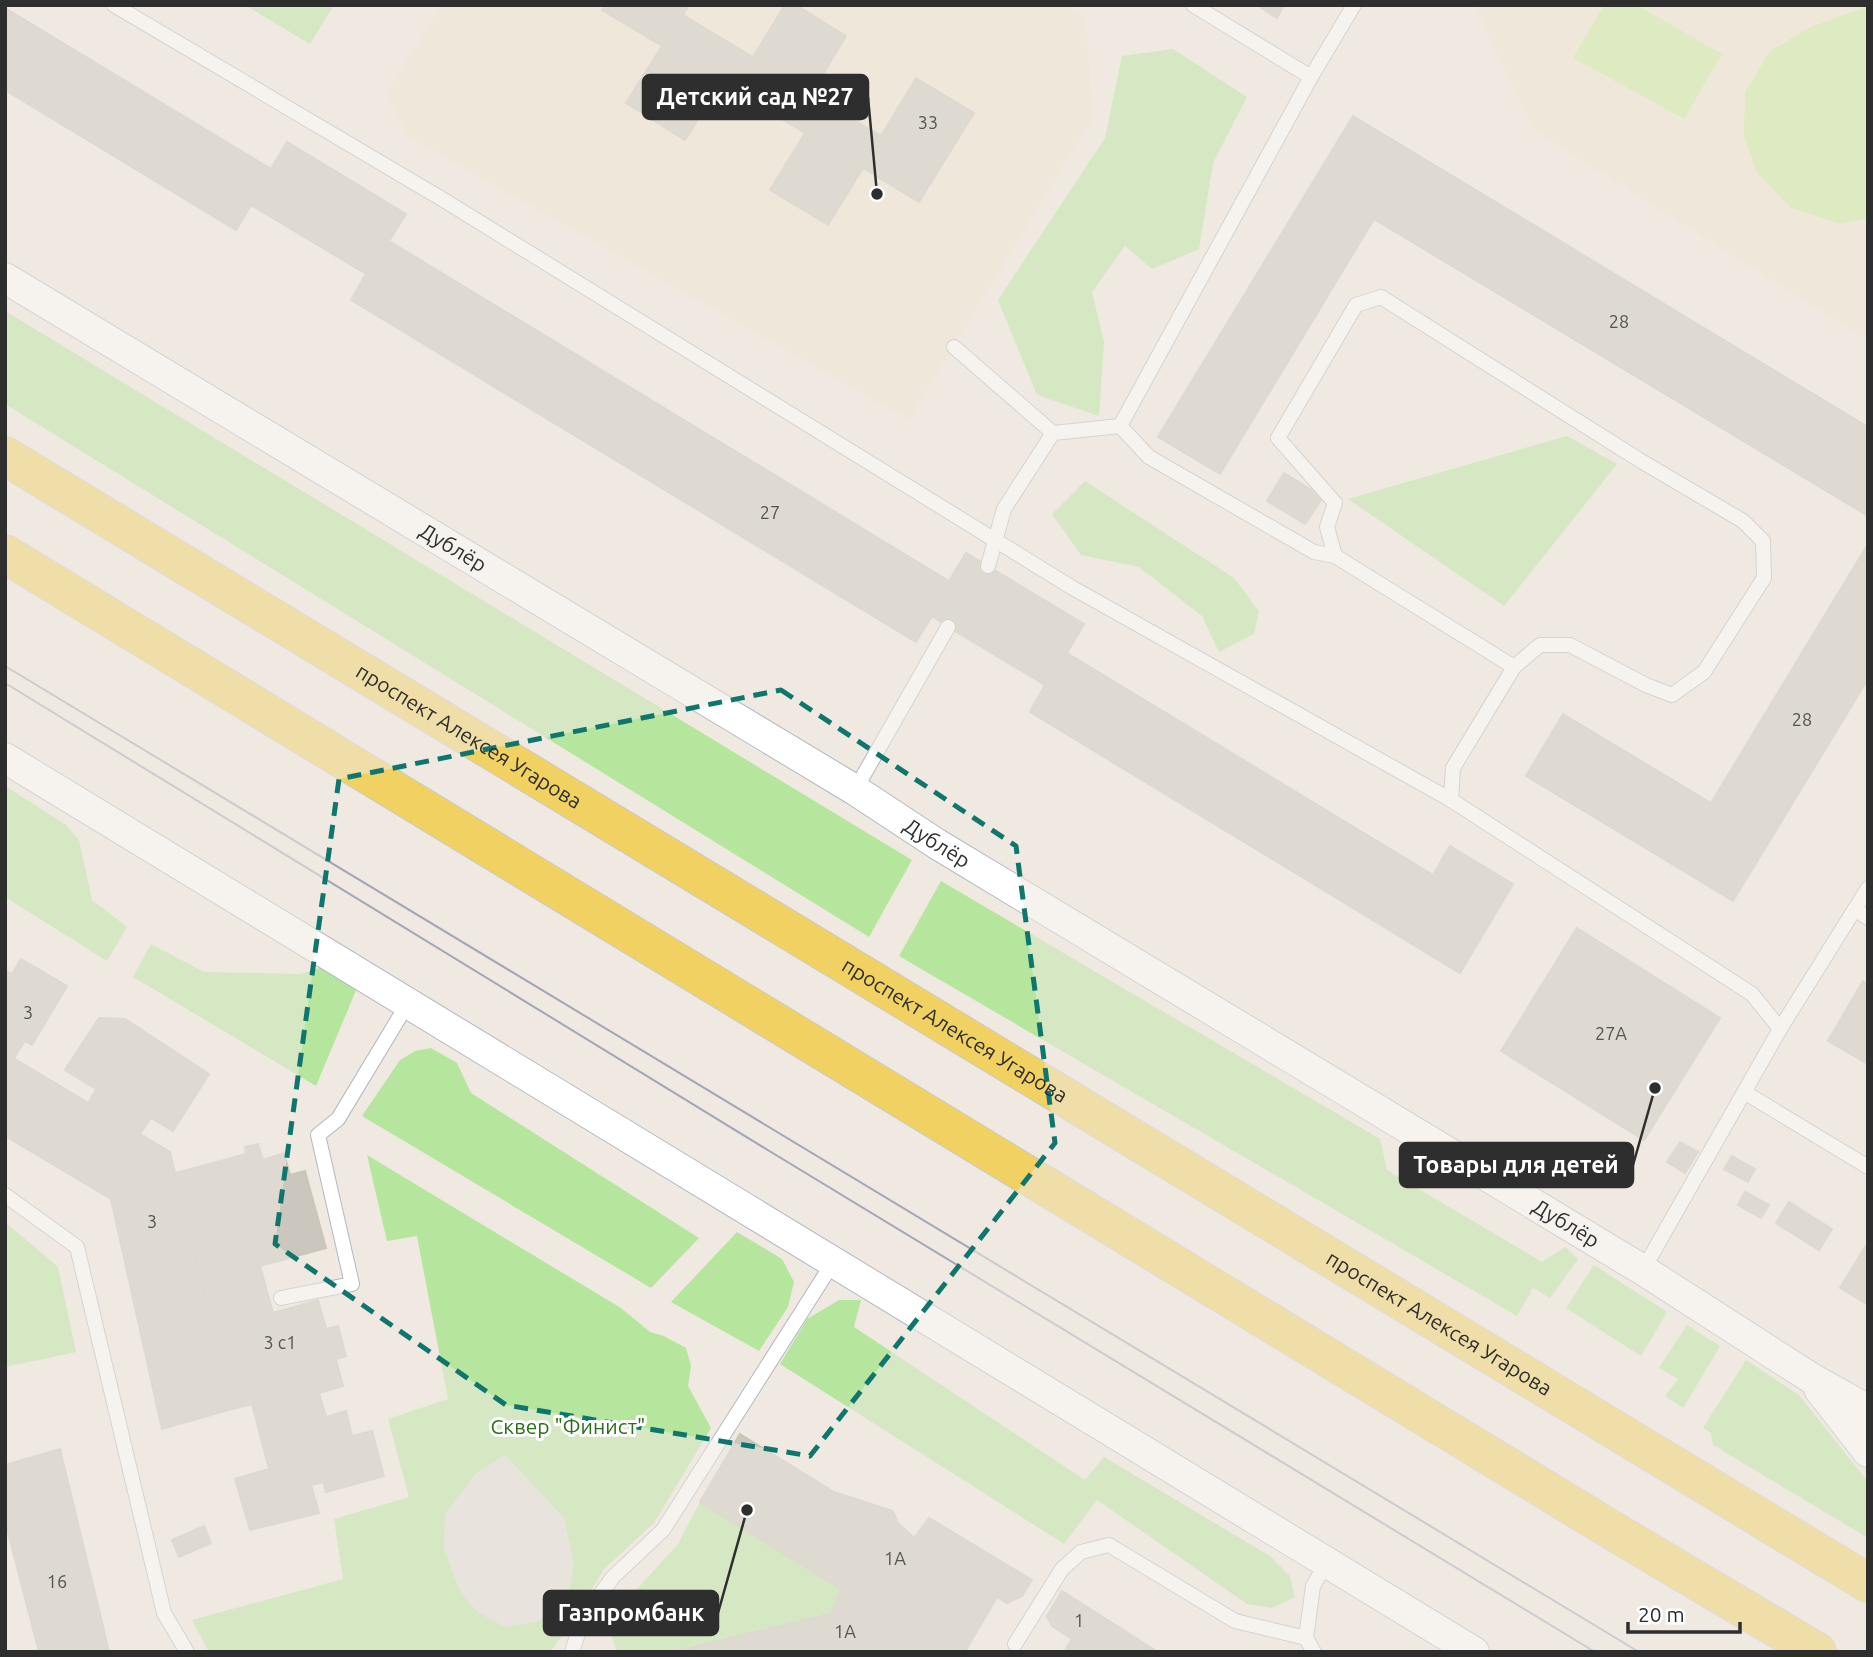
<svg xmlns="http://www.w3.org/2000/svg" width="1873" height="1657" viewBox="0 0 1873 1657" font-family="Ubuntu,sans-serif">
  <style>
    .education { fill: #f0e6d1 }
    .green { fill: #b6e59e }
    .pitch { fill: #c9ec9a }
    .plaza { fill: #dfdcd8 }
    .building { fill: #cbc7bf; stroke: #cbc5ba; stroke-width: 2 }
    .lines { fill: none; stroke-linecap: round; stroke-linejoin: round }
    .service-casing { stroke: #b4b7c1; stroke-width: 16 }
    .minor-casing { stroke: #b4b7c1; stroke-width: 32 }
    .primary-casing { stroke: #c9c9c9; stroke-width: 40 }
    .service { stroke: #fff; stroke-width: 14 }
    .minor { stroke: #fff; stroke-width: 30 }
    .primary { stroke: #f2d163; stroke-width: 38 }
    .tram { stroke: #a3a6b8; stroke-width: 2 }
    .marked { fill: none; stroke: #0f766e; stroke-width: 5; stroke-dasharray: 14 9; stroke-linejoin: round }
    .labels { text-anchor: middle; stroke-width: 6; stroke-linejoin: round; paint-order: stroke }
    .number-label { font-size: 18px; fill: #555452 }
    .street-label { font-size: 21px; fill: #2e2e2e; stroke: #fff }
    .park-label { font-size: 21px; fill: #2c6e1b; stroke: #fff }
    .leader { fill: none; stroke: #2e2e2e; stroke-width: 2.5 }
    .callout-dot { fill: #2e2e2e; stroke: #fff; stroke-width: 2.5 }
    .callout { fill: #2e2e2e; stroke: #2e2e2e; stroke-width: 2.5 }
    .callout-label { font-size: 23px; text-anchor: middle; font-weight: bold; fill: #fff }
  </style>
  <rect width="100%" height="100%" fill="#efe9e1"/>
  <g class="education">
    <path d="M441,5H1068L1086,16L1093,118L909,420L408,137L386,93Z"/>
    <path d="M1474,5H1868V341L1534,131Z"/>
  </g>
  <g class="green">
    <path d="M245,5H334L310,44Z"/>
    <path d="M1173,49L1247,97L1213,163L1199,249L1152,269L1125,246L1092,292L1104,342L1099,416L1037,395L998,300L1105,138L1122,56Z"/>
    <path d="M5,311L912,860L869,937L5,404Z"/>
    <path d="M1567,436L1617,464L1504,606L1348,499Z"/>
    <path d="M1085,481L1234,578L1259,611L1254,634L1219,652L1202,616L1139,567L1081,555L1052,514Z"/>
    <path d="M5,786L66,825L79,840L92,900L127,927L107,961L5,897Z"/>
    <path d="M941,881L1380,1139L1387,1170L1542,1262L1565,1247L1578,1259L1550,1298L1533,1288L1517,1316L899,956Z"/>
    <path d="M151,944L204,972L300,974L323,967L357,988L316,1086L133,977Z"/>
    <path d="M431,1048L457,1063L471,1093L699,1238L651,1288L362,1116L400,1060L415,1051Z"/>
    <path d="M367,1155L621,1308L650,1332L664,1336L686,1348L691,1366L688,1386L711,1428L654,1523L604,1569L568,1628L550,1652H209L192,1620L343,1579L334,1519L409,1497L388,1419L448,1399L417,1236L387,1241Z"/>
    <path d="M5,1222L58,1267L76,1352L5,1367Z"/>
    <path d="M737,1232L782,1259L794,1282L788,1307L759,1351L671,1302Z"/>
    <path d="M1594,1265L1667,1312L1641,1356L1566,1308Z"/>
    <path d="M839,1300H861L854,1327L1085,1480L1104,1457L1270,1556L1290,1576L1295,1597L1272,1608L1247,1604L1097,1500L1064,1544L780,1364L807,1319Z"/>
    <path d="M1687,1325L1720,1346L1683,1408L1665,1396L1678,1379L1659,1368Z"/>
    <path d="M1746,1360L1799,1395L1868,1482V1538L1713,1445L1711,1433L1703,1428Z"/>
    <path d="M700,1502L841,1589L831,1614L673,1652H617L611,1634L618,1614L636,1590L678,1544Z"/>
  </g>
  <g class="pitch">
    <path d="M1604,5H1637L1722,54L1684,119L1573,58Z"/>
    <path d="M1868,6V218L1841,224L1791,208L1757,173L1744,136L1745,92L1770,51L1808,28Z"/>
  </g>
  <path class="plaza" d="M505,1455L564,1518L574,1563L569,1593L553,1614L536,1622L505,1627L477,1612L459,1589L444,1549L445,1514L475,1474Z"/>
  <g class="building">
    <path d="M605,5H689L683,15L753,57L785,5H796L846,36L811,94L881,136L916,78L974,113L919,202L863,168L828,225L770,190L805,133L721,82L685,140L626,103L662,46L602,10Z"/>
    <path d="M1257,5H1284L1277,18Z"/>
    <path d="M5,8L271,169L287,142L406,214L389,241L949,581L966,553L1084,624L1067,653L1433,875L1450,846L1513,884L1460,973L1030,712L1045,685L948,627L932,616L916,642L351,300L366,274L251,205L236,230L5,90Z"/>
    <path d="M1353,116L1868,427V516L1374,219L1220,474L1158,437Z"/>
    <path d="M1284,473L1323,497L1305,524L1267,501Z"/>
    <path d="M1868,544V679L1733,901L1526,776L1563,714L1711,803Z"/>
    <path d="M1577,928L1720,1018L1644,1140L1501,1051Z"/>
    <path d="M21,959L67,986L32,1045L25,1041L14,1058L5,1053V970L12,974Z"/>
    <path d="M1863,981L1868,984V1064L1828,1041Z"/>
    <path d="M99,1018L125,1019L209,1074L173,1131L151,1118L140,1134L89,1102L96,1089L65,1070Z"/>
    <path d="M5,1053L170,1152L232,1409L162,1429L111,1199L5,1136Z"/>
    <path d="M1680,1142L1698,1152L1685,1173L1667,1162Z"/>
    <path d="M258,1144L263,1160L284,1153L290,1175L305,1171L326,1248L260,1266L273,1313L318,1300L326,1329L338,1326L346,1356L336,1359L343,1386L319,1393L326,1417L346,1411L352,1436L372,1431L384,1476L326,1492L323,1482L311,1485L319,1513L250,1530L235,1479L269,1469L252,1404L232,1409L176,1173L246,1154L245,1147Z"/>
    <path d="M1732,1156L1755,1169L1748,1182L1724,1169Z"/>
    <path d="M1745,1192L1769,1205L1761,1218L1738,1205Z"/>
    <path d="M1789,1202L1832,1229L1819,1250L1776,1223Z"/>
    <path d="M1868,1242V1305L1840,1288Z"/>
    <path d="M740,1434L834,1492L893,1511L898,1523L914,1538L929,1518L1032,1580L1022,1596L1007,1603L997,1597L966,1650L883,1602L831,1614L841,1589L700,1502Z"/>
    <path d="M60,1449L107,1643L109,1652H39L5,1521V1465Z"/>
    <path d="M204,1526L211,1543L179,1557L172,1540Z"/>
    <path d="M1062,1591L1158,1652H1064L1072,1639L1052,1626L1047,1616Z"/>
    <path d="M883,1602L968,1652H673L831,1614Z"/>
  </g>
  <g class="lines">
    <g class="service-casing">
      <g id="service">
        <path d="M114,5L442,199L1071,587L1451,800L1752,994L1780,1029"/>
        <path d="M1193,5L1311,77"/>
        <path d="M954,347L1053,433"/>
        <path d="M1120,426L1149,457L1314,552L1335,556L1327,527L1335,503L1278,438L1356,305L1381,297L1641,461L1743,521L1763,541L1764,578L1704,672L1672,695L1646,685L1570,645H1540L1514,667L1453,768L1451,800"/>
        <path d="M1335,556L1514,667"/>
        <path d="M988,566L1004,509L1053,433L1120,426L1311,77L1354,5"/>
        <path d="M855,790L948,627"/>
        <path d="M1855,909L1868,918"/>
        <path d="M1744,1092L1868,1167"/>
        <path d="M5,1195L77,1247L164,1613L187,1652"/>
        <path d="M1643,1270L1780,1029L1868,888"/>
        <path d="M281,1298L352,1284L318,1135L338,1119L408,1003"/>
        <path d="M1306,1638L1313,1586L1327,1562"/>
        <path d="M1015,1644L1062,1569L1081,1552L1109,1545L1235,1621L1306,1638L1314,1652"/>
        <path d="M572,1652L583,1618L613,1577L663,1530L834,1261"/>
      </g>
    </g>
    <g class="minor-casing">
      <g id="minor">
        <path id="s1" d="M5,278L855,790L937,844L1643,1270L1811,1378L1868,1410"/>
        <path d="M5,758L1474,1652"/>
        <path d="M1819,1389L1868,1452"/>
      </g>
    </g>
    <g class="primary-casing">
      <g id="primary">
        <path id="s2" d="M5,456L1868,1583"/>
        <path d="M5,554L1620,1535L1817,1652"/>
      </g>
    </g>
    <use href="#service" class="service"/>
    <use href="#minor" class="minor"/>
    <use href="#primary" class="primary"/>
    <g class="tram">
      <path d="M5,666L1639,1652"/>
      <path d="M5,683L771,1152L1595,1652"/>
    </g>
  </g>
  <path d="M0 0H1873V1657H0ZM781,690L1016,846L1055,1143L810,1456L506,1405L275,1244L339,779Z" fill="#efe9e1" fill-opacity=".55" fill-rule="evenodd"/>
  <path class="marked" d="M781,690L1016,846L1055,1143L810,1456L506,1405L275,1244L339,779Z"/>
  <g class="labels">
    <g class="number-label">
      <text x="928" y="129">33</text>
      <text x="1619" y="328">28</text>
      <text x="770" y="519">27</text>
      <text x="1802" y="726">28</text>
      <text x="28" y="1019">3</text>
      <text x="1611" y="1040">27А</text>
      <text x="152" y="1228">3</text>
      <text x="280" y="1349">3 с1</text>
      <text x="895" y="1565">1А</text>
      <text x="57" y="1588">16</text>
      <text x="1079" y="1627">1</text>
      <text x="845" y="1638">1А</text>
    </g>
    <g class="street-label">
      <text dy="7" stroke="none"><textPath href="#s1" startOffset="523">Дублёр</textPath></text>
      <text dy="7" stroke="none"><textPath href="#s2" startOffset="542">проспект Алексея Угарова</textPath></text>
      <text dy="7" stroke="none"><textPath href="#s1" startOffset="1090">Дублёр</textPath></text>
      <text dy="7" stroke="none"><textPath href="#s2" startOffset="1110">проспект Алексея Угарова</textPath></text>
      <text dy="7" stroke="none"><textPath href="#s1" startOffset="1825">Дублёр</textPath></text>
      <text dy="7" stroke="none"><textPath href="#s2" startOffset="1676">проспект Алексея Угарова</textPath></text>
    </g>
    <g class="park-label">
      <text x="568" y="1434">Сквер "Финист"</text>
    </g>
  </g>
  <path class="leader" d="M877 194L868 97M1655 1088L1633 1165M747 1510L718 1613"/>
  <g class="callout-dot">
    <circle cx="877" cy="194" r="7"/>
    <circle cx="1655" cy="1088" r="7"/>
    <circle cx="747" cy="1510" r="7"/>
  </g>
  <g class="callout">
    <rect x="643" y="75" width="225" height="44" rx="7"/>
    <rect x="1400" y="1143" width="233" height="44" rx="7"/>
    <rect x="544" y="1591" width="174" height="44" rx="7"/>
  </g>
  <g class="callout-label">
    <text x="755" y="105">Детский сад №27</text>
    <text x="1516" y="1173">Товары для детей</text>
    <text x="631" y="1621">Газпромбанк</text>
  </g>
  <rect width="1873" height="1657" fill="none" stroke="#2e2e2e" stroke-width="14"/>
  <path d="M1628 1622v10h112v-10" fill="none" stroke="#2e2e2e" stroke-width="3.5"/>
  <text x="1638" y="1622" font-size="21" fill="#2e2e2e" stroke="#ffffff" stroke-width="5" paint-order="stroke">20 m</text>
</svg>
